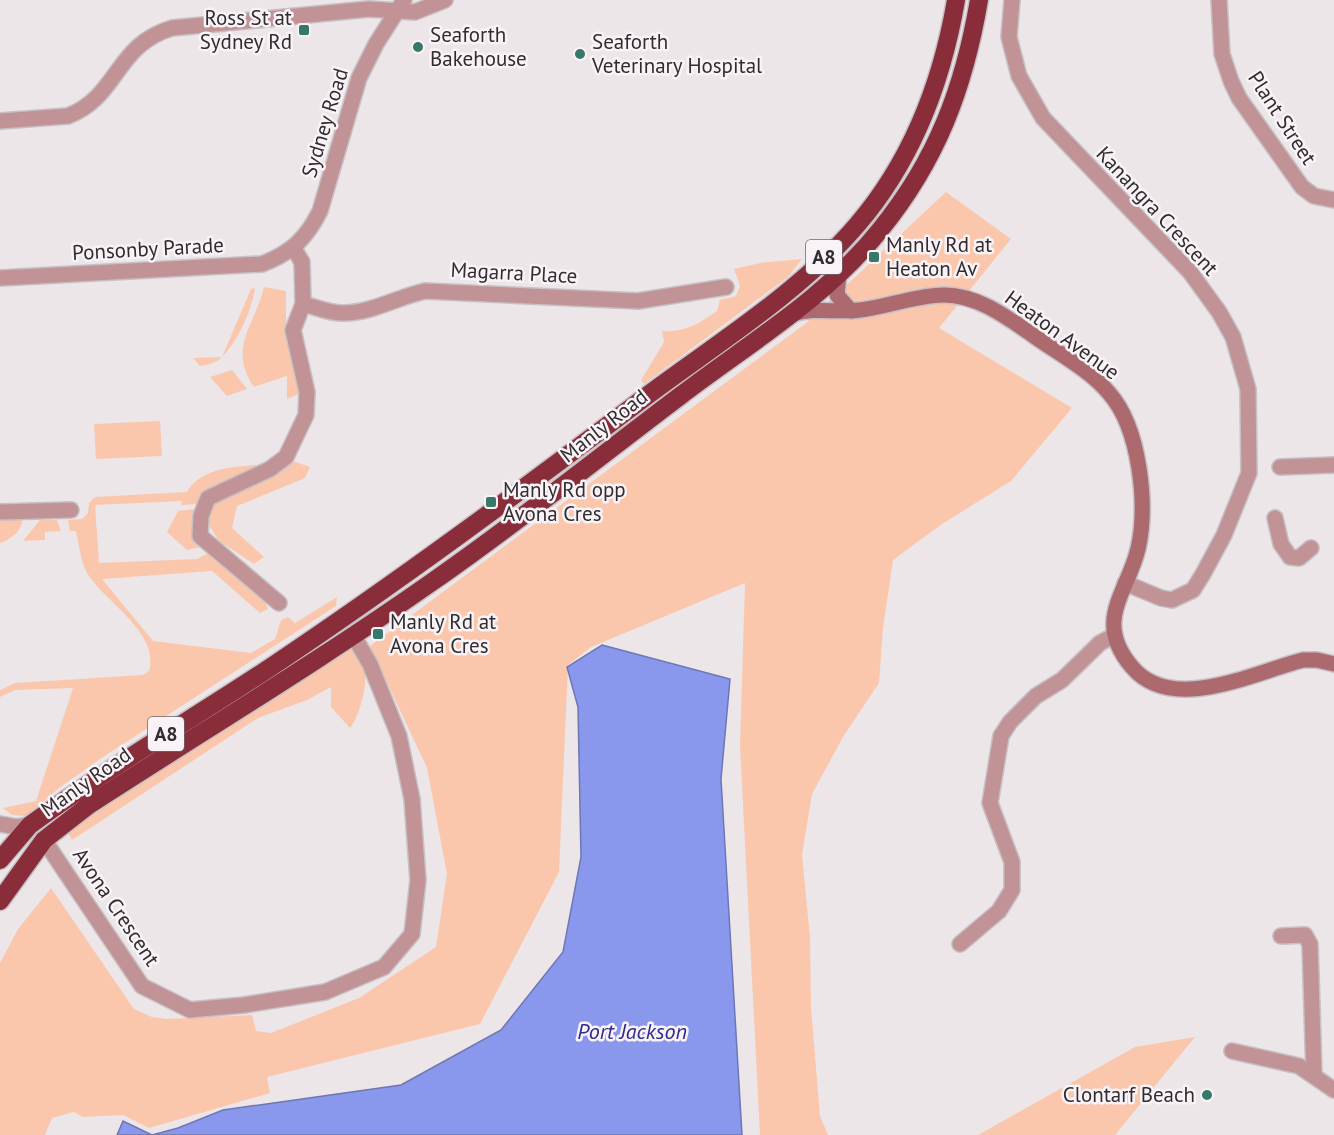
<svg xmlns="http://www.w3.org/2000/svg" width="1334" height="1135" viewBox="0 0 1334 1135" font-family="'PT Sans',sans-serif">
  <style>
    .green { fill: #fac7ad }
    .water { fill: #8997ec; stroke: #6e77b3; stroke-width: 1.5 }
    .lines { fill: none; stroke-linecap: round; stroke-linejoin: round }
    .street-casing { stroke: #c6c1c4; stroke-width: 18 }
    .secondary-casing { stroke: #c6c1c4; stroke-width: 18 }
    .highway-casing { stroke: #c6c1c4; stroke-width: 21 }
    .street { stroke: #c29396; stroke-width: 15 }
    .secondary { stroke: #ac696e; stroke-width: 15 }
    .highway { stroke: #892d3b; stroke-width: 18 }
    .poi-dot { fill: #367869; stroke: #f9f3f7; stroke-width: 2 }
    .labels { text-anchor: middle; stroke-width: 5; stroke-linejoin: round; paint-order: stroke }
    .shield { fill: #f9f3f7; stroke: #6c686b; stroke-width: 1.5 }
    .shield-label { font-size: 20px; font-weight: bold; fill: #302d2f }
    .poi-label { font-size: 21px; fill: #302d2f; stroke: #f9f3f7; text-anchor: start }
    .street-label { font-size: 21px; fill: #302d2f; stroke: #f9f3f7 }
    .water-label { font-size: 22px; font-style: italic; fill: #2d2c8d; stroke: #f9f3f7 }
  </style>
  <rect width="100%" height="100%" fill="#ece6e9"/>
  <g class="green">
    <path d="M946,192L1011,239L939,328L1072,408L1011,481L942,524L893,560L883,628L879,683L843,737L812,794L802,855L810,938L811,1007L820,1116L828,1135H760L740,746L745,583L591,647L568,665L559,872L480,1024L267,1077L270,1093L149,1128L123,1115L83,1117L74,1112L52,1118L45,1135H0V963L18,929L51,888L134,1009L152,1017L167,1019L252,1015L256,1031L271,1033L359,998L436,947L447,874L427,768L370,646L805,324Z"/>
    <path d="M802,259L788,277L644,384L641,380L664,342L662,331C684,333 700,323 717,311L720,300L736,296L740,286L734,269L760,263Z"/>
    <path d="M264,287L286,291V333L299,394L287,399V376L254,387C227,347 255,326 264,287Z"/>
    <path d="M255,288C252,310 238,341 222,357C216,363 208,365 200,366L193,358L222,357L251,289Z"/>
    <path d="M232,370L247,389L227,396L210,377Z"/>
    <path d="M160,421L162,456L96,459L94,424Z"/>
    <path d="M293,461L310,467L305,478L237,506L232,528L264,557L254,564L219,541L207,522L213,503Z"/>
    <path d="M257,465L214,490L199,504L181,505L182,501L95,505L99,563L197,559L208,553L263,595L268,609L260,613L212,571L102,579L153,641L251,653L275,639L281,620L288,617L295,623L337,597L336,606L103,757L59,788L27,816L12,815L3,808L36,801L73,688L15,690L0,697V690L15,683L143,675L149,671C160,634 108,604 89,576C81,565 79,545 76,531H70L68,520L82,519L88,513L89,503L95,497L187,492C201,468 233,467 257,465Z"/>
    <path d="M194,509L195,531L202,547L187,550L167,532L178,511Z"/>
    <path d="M22,516C24,529 12,539 0,543V517Z"/>
    <path d="M40,520H57L61,531L45,532V540L23,541Z"/>
    <path d="M351,647C356,655 364,664 365,673C367,687 359,717 350,728L331,707V687L307,700L258,718L72,840L67,831Z"/>
    <path d="M1195,1037L1115,1135H978L1135,1047Z"/>
  </g>
  <path class="water" d="M602,645L730,679L721,779L742,1135H117L123,1121L152,1135L178,1128L223,1110L401,1085L501,1030L563,952L581,857L578,707L567,667Z"/>
  <g class="lines">
    <g class="street-casing">
      <g id="street">
        <path d="M1012,0L1009,37L1019,76L1043,118L1190,272L1219,312L1233,337L1248,389L1249,473L1224,535L1203,574L1193,590L1172,600L1161,598L1125,583"/>
        <path d="M1219,0L1222,54L1231,81L1239,98L1302,187L1314,196L1334,200"/>
        <path d="M0,121L68,116C119,96 115,45 172,28L369,9L415,12L445,0"/>
        <path d="M0,278L262,264C291,253 306,239 320,211L359,78L376,44L404,0"/>
        <path d="M303,304C316,307 331,314 344,313C371,313 398,297 425,291L638,301L726,287"/>
        <path d="M1280,467L1334,465"/>
        <path d="M0,512L71,510"/>
        <path d="M1275,518L1281,544L1290,557L1299,558L1311,548"/>
        <path d="M279,603L200,536L201,516L208,498L270,469L286,457L306,415L307,392L293,330L303,304L302,262L294,249"/>
        <path d="M0,824L17,827L30,825"/>
        <path d="M44,840L142,986L190,1010L244,1005L325,992L384,967L412,934L418,880L412,799L399,736L370,664L353,635"/>
        <path d="M1281,936L1305,935L1310,944L1314,1075"/>
        <path d="M960,944L999,911L1012,890V862L990,803L1001,736L1010,722L1036,696L1062,680L1100,643L1115,635"/>
        <path d="M1232,1051L1299,1066L1334,1090"/>
      </g>
    </g>
    <g class="secondary-casing">
      <g id="secondary">
        <path d="M839,273L837,295L851,311"/>
        <path d="M793,314C815,307 837,313 860,310C888,307 916,295 944,295C978,295 1008,318 1034,336C1058,353 1090,370 1109,393C1140,428 1148,505 1138,549C1127,594 1093,621 1132,667C1172,715 1255,672 1303,660H1317L1334,664"/>
      </g>
    </g>
    <g class="highway-casing">
      <g id="highway">
        <path d="M0,860L30,825C108,768 191,720 271,667C398,582 522,490 644,398C716,344 798,294 857,225C912,161 942,82 956,0"/>
        <path d="M0,901L44,840L89,805C203,731 321,660 432,582C517,523 598,458 680,396C748,344 826,298 880,230C937,160 964,88 979,0"/>
      </g>
    </g>
    <use href="#street" class="street"/>
    <use href="#secondary" class="secondary"/>
    <use href="#highway" class="highway"/>
  </g>
  <g class="poi-dot">
    <rect x="298" y="24" width="12" height="12" rx="3"/>
    <circle cx="418" cy="47" r="6"/>
    <circle cx="580" cy="54" r="6"/>
    <rect x="868" y="251" width="12" height="12" rx="3"/>
    <rect x="485" y="496" width="12" height="12" rx="3"/>
    <rect x="372" y="628" width="12" height="12" rx="3"/>
    <circle cx="1207" cy="1095" r="6"/>
  </g>
  <g class="labels">
    <g class="shield">
      <rect x="806" y="240" width="36" height="34" rx="4.5"/>
      <rect x="148" y="717" width="36" height="34" rx="4.5"/>
    </g>
    <g class="shield-label">
      <text x="824" y="264">A8</text>
      <text x="166" y="741">A8</text>
    </g>
    <g class="poi-label">
      <text x="292" y="25" text-anchor="end">Ross St at<tspan x="292" dy="24">Sydney Rd</tspan></text>
      <text x="430" y="42">Seaforth<tspan x="430" dy="24">Bakehouse</tspan></text>
      <text x="592" y="49">Seaforth<tspan x="592" dy="24">Veterinary Hospital</tspan></text>
      <text x="886" y="252">Manly Rd at<tspan x="886" dy="24">Heaton Av</tspan></text>
      <text x="503" y="497">Manly Rd opp<tspan x="503" dy="24">Avona Cres</tspan></text>
      <text x="390" y="629">Manly Rd at<tspan x="390" dy="24">Avona Cres</tspan></text>
      <text x="1195" y="1102" text-anchor="end">Clontarf Beach</text>
    </g>
    <g class="street-label">
      <text transform="translate(1282 118) rotate(57)" y="7">Plant Street</text>
      <text transform="translate(325 123) rotate(-73)" y="7">Sydney Road</text>
      <text transform="translate(1157 211) rotate(47)" y="7">Kanangra Crescent</text>
      <text transform="translate(148 249) rotate(-3)" y="7">Ponsonby Parade</text>
      <text transform="translate(514 273) rotate(3)" y="7">Magarra Place</text>
      <text transform="translate(1062 335) rotate(36)" y="7">Heaton Avenue</text>
      <text transform="translate(604 426) rotate(-38)" y="7">Manly Road</text>
      <text transform="translate(86 782) rotate(-35)" y="7">Manly Road</text>
      <text transform="translate(116 907) rotate(56)" y="7">Avona Crescent</text>
    </g>
    <g class="water-label">
      <text x="632" y="1039">Port Jackson</text>
    </g>
  </g>
</svg>
